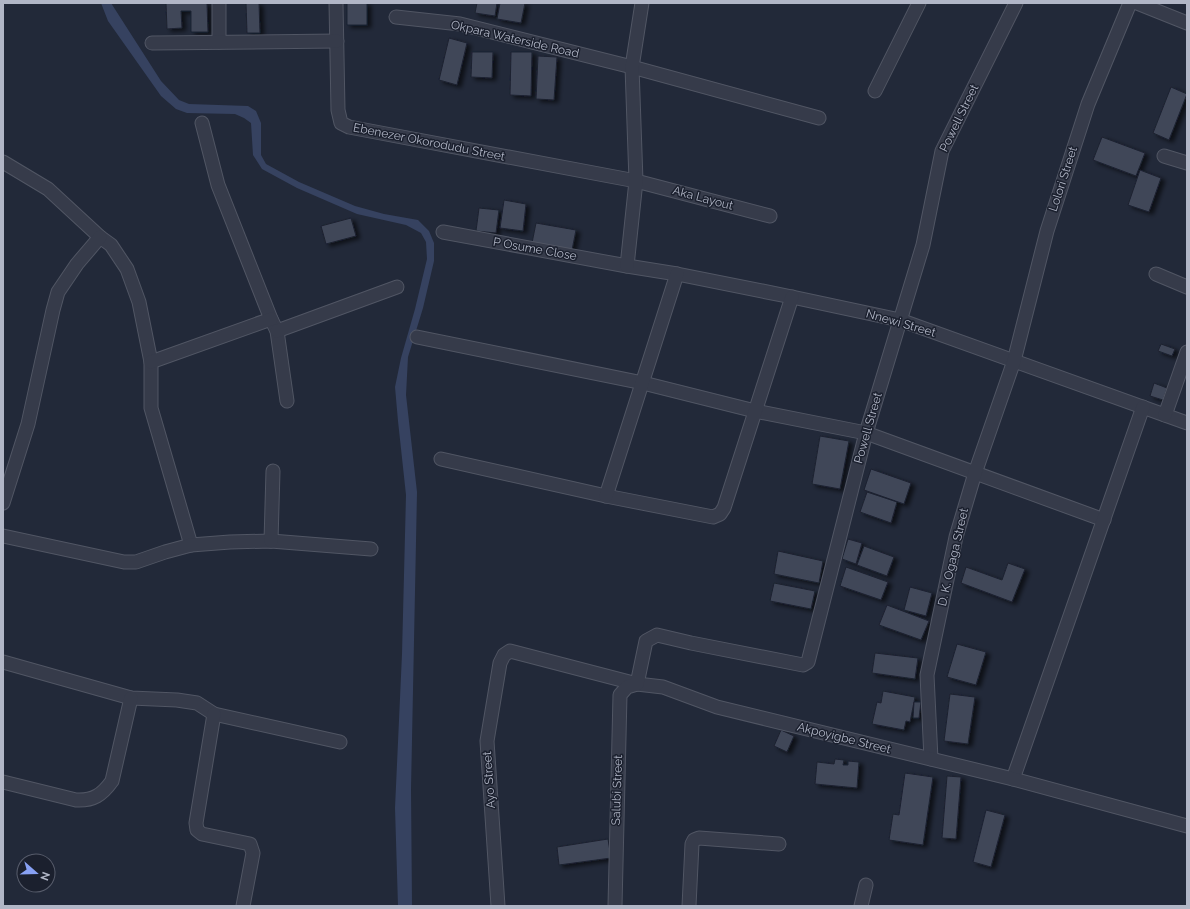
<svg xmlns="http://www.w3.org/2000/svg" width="1190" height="909" viewBox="0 0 1190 909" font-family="Raleway,sans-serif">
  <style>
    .water { fill: #364260 }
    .building { fill: #3f4659; stroke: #1d2230; filter: url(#shadow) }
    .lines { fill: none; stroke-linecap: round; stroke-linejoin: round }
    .minor-casing { stroke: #515664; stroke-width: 15 }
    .minor { stroke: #363b4a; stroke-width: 13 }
    .labels { text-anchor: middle; stroke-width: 3; stroke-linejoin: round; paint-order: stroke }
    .street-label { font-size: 12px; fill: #b1b6c6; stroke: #1b202e }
  </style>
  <defs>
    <filter id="shadow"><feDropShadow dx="4" dy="2.5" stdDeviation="2" flood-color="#0009"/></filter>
  </defs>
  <rect width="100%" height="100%" fill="#222939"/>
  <path class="water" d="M101,3H111L161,81L179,100L189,104L248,106L256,111L261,123V155L266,164L299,182L355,206L384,214L418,220L429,231L434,243V261L423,308L408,357L406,395L417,492L411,789L412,906H398L395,808L402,654L406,495L398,421L395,387L401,358L415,309L427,259L426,242L421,233L406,225L357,214L297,188L262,169L253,155L251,123L244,118L235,114L187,113L176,109L161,96L108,21Z"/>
  <g class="building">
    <path d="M166,3H207L208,32H191V11H181L182,28L167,29Z"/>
    <path d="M246,3H259L260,33H247Z"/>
    <rect x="347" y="3" width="20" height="22"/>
    <path d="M477,3H497L495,16L475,13Z"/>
    <path d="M500,3H525L521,23L497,19Z"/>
    <path d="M449,38L467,43L457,85L439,80Z"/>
    <path d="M472,52H493L492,78L471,77Z"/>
    <path d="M511,52H532L531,96L510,95Z"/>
    <path d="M538,56L557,57L554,100L536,99Z"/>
    <path d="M1171,87L1187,94L1169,140L1153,133Z"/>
    <path d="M1102,137L1145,153L1136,176L1093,160Z"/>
    <path d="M1140,170L1161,178L1149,212L1128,205Z"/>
    <path d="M504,200L526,204L523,231L500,228Z"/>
    <path d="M479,208L499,210L496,233L476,231Z"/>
    <path d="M351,218L356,236L326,244L321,226Z"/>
    <path d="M536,223L576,230L572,250L532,243Z"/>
    <path d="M1161,344L1175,349L1172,356L1158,351Z"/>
    <path d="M1154,383L1167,388L1163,400L1150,396Z"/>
    <path d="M820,436L849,441L840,489L812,484Z"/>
    <path d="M871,469L911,483L904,504L864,490Z"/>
    <path d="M867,492L897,502L891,523L860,512Z"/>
    <path d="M848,539L862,543L856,564L842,559Z"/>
    <path d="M864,546L894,557L887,576L857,565Z"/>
    <path d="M778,551L823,561L819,583L774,574Z"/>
    <path d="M1008,563L1025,569L1012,602L961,583L966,567L1002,580Z"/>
    <path d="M846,567L888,582L881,600L840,586Z"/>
    <path d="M774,583L815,591L811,609L770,601Z"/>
    <path d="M910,587L932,593L926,616L904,610Z"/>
    <path d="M887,605L929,621L921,640L879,625Z"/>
    <path d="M957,644L986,652L976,685L947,677Z"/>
    <path d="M875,653L918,658L915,679L872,673Z"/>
    <path d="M883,691L915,697L910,722L906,721L904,730L872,724L877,702L881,703Z"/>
    <path d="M950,694L975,697L968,744L944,741Z"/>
    <path d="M914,702H921L919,718H913Z"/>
    <path d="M781,730L794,736L787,752L774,746Z"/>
    <path d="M835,759L844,760L843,765H848V761L859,762L857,788L815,784L817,762L834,764Z"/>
    <path d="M905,773L933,777L923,845L889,840L893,814L899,815Z"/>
    <path d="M947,776L961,777L956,839L942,838Z"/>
    <path d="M986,810L1005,815L991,867L973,862Z"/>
    <path d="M608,839L611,858L559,865L557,847Z"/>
  </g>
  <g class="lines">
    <g class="minor-casing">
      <g id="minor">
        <path d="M336,3L338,110L341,123L349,127L636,181L770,216"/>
        <path d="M1137,3L1187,23"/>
        <path d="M396,17L460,24L632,67L819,118"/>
        <path d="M219,42V3"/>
        <path d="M152,43L337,41"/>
        <path d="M875,91L919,3"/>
        <path d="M202,123L218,185L271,319L277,331L287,401"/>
        <path d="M1164,156L1187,163"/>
        <path d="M3,162L48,189L100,237L111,245L127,269L139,302L151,362V408L191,545"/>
        <path d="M443,232L627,266L677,274L792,297L900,320L1187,423"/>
        <path d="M627,266L636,181L632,67L642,3"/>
        <path d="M1156,274L1187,287"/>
        <path d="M277,331L397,287"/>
        <path d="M417,337L643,383L755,411L866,433L1104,520"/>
        <path d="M151,362L271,319"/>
        <path d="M1165,415L1187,352"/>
        <path d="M441,459L606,496L713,517L720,514L724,508L792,297"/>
        <path d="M606,496L677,274"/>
        <path d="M3,503L28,424L53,310L58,292L77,264L100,237"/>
        <path d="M3,536L124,562H136L165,552L191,545L230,542L271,541L371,549"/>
        <path d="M271,541L273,471"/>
        <path d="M3,662L131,698L177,700L197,703L214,714L340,742"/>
        <path d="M214,714L196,823L197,830L202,834L250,844L253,853L243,906"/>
        <path d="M931,759L927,675L956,537L975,473L1014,361L1047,231L1088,104L1130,3"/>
        <path d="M1013,779L1143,407"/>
        <path d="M3,782L76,800C93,801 102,795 112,781L131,698"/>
        <path d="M498,906L487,741L500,663L504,655L510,651L637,684L663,687L717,707L1013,779L1187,826"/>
        <path d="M615,906L620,695L627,687L637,684L646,641L657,635L691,643L803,665L808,662L866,433L923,245L942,151L1016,3"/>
        <path d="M689,906L692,844L694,840L699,838L779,844"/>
        <path d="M861,906L866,885"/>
      </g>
    </g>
    <use href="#minor" class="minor"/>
  </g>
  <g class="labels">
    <g class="street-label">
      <text transform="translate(515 39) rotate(13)" y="4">Okpara Waterside Road</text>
      <text transform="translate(959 118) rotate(-64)" y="4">Powell Street</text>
      <text transform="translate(429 142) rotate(11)" y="4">Ebenezer Okorodudu Street</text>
      <text transform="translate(1063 179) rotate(-72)" y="4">Lolori Street</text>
      <text transform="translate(703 198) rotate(15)" y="4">Aka Layout</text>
      <text transform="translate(535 249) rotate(10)" y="4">P Osume Close</text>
      <text transform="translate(901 323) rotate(16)" y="4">Nnewi Street</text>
      <text transform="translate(868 428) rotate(-74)" y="4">Powell Street</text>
      <text transform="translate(953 557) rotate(-77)" y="4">D. K. Ogaga Street</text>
      <text transform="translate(844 738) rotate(14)" y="4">Akpoyigbe Street</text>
      <text transform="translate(489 780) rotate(-94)" y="4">Ayo Street</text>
      <text transform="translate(617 790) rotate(-88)" y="4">Salubi Street</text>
    </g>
  </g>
  <rect width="1190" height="909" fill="none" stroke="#b1b6c6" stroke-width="8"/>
  <g transform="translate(36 873) rotate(110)"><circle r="19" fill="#1b202e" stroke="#575c6b"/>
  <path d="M0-3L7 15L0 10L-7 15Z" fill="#88a1f4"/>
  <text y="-6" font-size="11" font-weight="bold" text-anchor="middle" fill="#b1b6c6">N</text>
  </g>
</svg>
